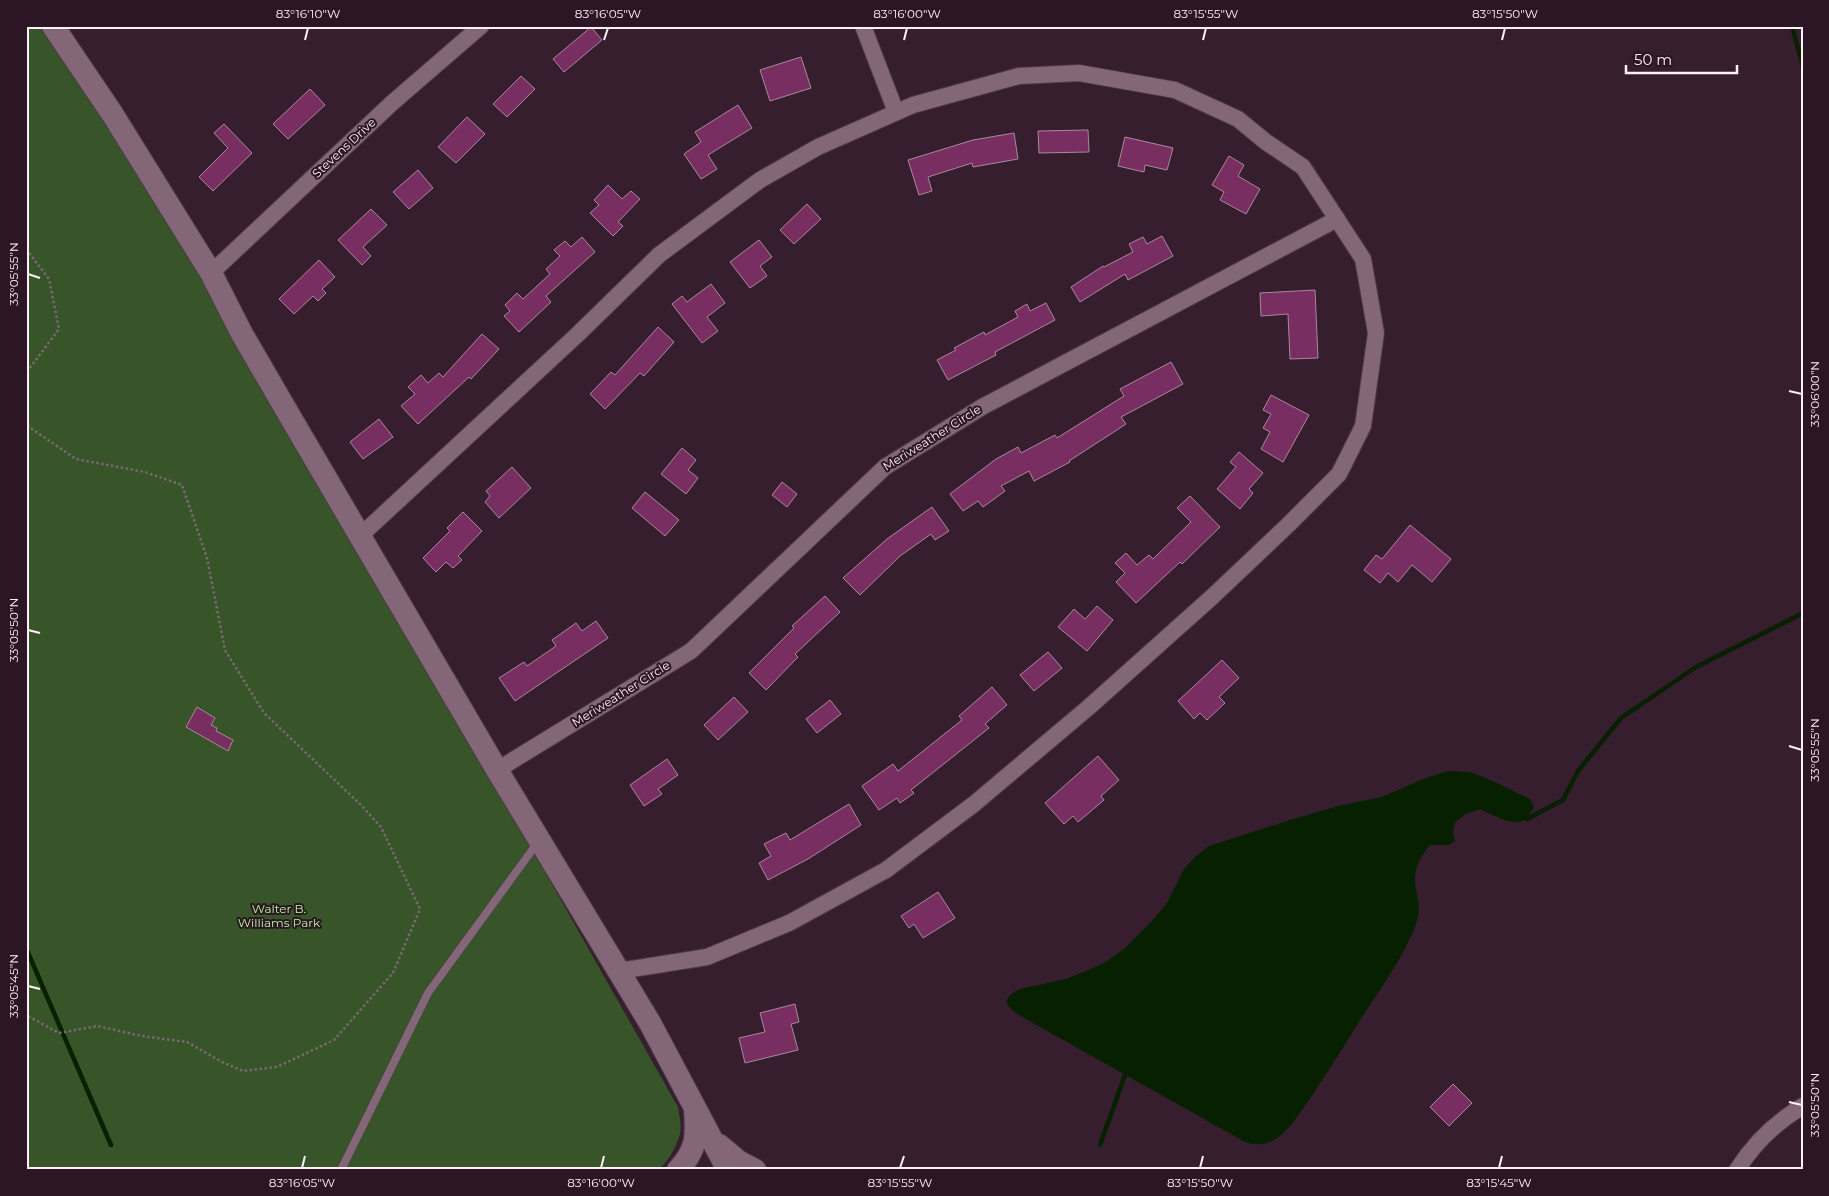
<svg xmlns="http://www.w3.org/2000/svg" width="1829" height="1196" viewBox="0 0 1829 1196" font-family="Montserrat,sans-serif">
  <style>
    .green { fill: #375529 }
    .water { fill: #062000 }
    .lines { fill: none; stroke-linecap: round; stroke-linejoin: round }
    .stream { stroke: #062000; stroke-width: 4.5 }
    .building { fill: #782e60; stroke: #a8899c }
    .service-casing { stroke: #4e3a48; stroke-width: 9 }
    .minor-casing { stroke: #4e3a48; stroke-width: 18 }
    .secondary-casing { stroke: #4e3a48; stroke-width: 24 }
    .path { stroke: #7b6673; stroke-width: 2.5; stroke-dasharray: 2.5 2.5; stroke-linecap: butt }
    .service { stroke: #836677; stroke-width: 8 }
    .minor { stroke: #836677; stroke-width: 16 }
    .secondary { stroke: #836677; stroke-width: 22 }
    .ticks { fill: none; stroke: #fef0f8; stroke-width: 2 }
    .labels { text-anchor: middle; stroke-width: 4; stroke-linejoin: round; paint-order: stroke }
    .street-label { font-size: 12px; fill: #fef0f8; stroke: #2c1524 }
    .park-label { font-size: 12px; fill: #b3fa94; stroke: #2c1524 }
    .neatline { fill: none; stroke: #fef0f8; stroke-width: 2 }
    .ticks-label { font-size: 12px; text-anchor: middle; fill: #fef0f8 }
  </style>
  <rect width="100%" height="100%" fill="#371e2e"/>
  <path class="green" d="M26,26H42L154,181L678,1107C679,1115 682,1126 680,1134C677,1145 667,1166 656,1170H26Z"/>
  <path class="water" d="M1449,771L1470,772L1488,779L1530,799L1534,807C1532,810 1530,814 1528,817C1516,830 1492,814 1480,809L1466,814L1455,822L1453,833L1455,841L1449,845H1430C1422,855 1415,866 1415,879C1415,892 1421,903 1418,917C1409,950 1379,991 1360,1020C1344,1046 1328,1072 1311,1097C1301,1111 1293,1125 1280,1136C1268,1145 1258,1146 1245,1142L1017,1014L1009,1007L1006,1001L1011,994L1020,989L1066,979L1086,971L1106,962L1125,948L1152,921L1167,903L1184,869L1195,857L1209,846L1290,820L1338,806L1382,797L1428,777Z"/>
  <g class="lines">
    <g class="stream">
      <path d="M1792,26L1803,67"/>
      <path d="M1527,819L1563,800L1578,771L1621,718L1696,667L1803,613"/>
      <path d="M26,948L111,1145"/>
      <path d="M1100,1145L1125,1075"/>
    </g>
  </g>
  <g class="building">
    <path d="M591,27L602,40L564,72L553,59Z"/>
    <path d="M801,57L811,88L770,101L760,70Z"/>
    <path d="M521,76L535,89L507,117L493,104Z"/>
    <path d="M310,89L325,105L288,139L273,124Z"/>
    <path d="M738,105L752,128L708,155L717,169L701,179L684,154L701,142L695,132Z"/>
    <path d="M467,117L485,134L456,163L438,147Z"/>
    <path d="M224,124L252,153L213,191L199,177L228,148L214,133Z"/>
    <path d="M1088,130L1089,152L1039,153L1038,131Z"/>
    <path d="M1014,133L1018,159L973,167L972,163L928,177L932,191L919,195L908,160L973,140Z"/>
    <path d="M1125,137L1173,148L1167,170L1145,165L1144,172L1118,166Z"/>
    <path d="M1229,156L1244,165L1238,176L1260,189L1246,214L1220,200L1224,192L1212,185Z"/>
    <path d="M418,170L433,188L409,209L393,192Z"/>
    <path d="M608,185L622,199L631,191L640,199L618,222L623,226L613,236L590,213L599,205L594,200Z"/>
    <path d="M807,204L821,219L794,244L780,230Z"/>
    <path d="M371,209L387,225L363,247L371,256L362,265L338,240Z"/>
    <path d="M1162,236L1173,256L1128,280L1125,274L1080,302L1071,287L1103,266L1104,267L1133,252L1129,244L1143,237L1147,244Z"/>
    <path d="M582,237L595,252L546,296L551,302L519,332L504,316L510,311L505,305L517,293L523,299L550,274L546,269L560,256L554,250L565,241L571,247Z"/>
    <path d="M759,240L772,257L760,266L767,276L750,288L730,262Z"/>
    <path d="M319,260L335,277L322,289L326,293L318,301L313,296L294,314L279,299Z"/>
    <path d="M711,284L725,303L707,317L718,331L702,343L672,304L682,296L687,302Z"/>
    <path d="M1315,290L1318,358L1290,359L1288,314L1261,316L1260,293Z"/>
    <path d="M1046,303L1055,320L995,352L996,355L948,380L937,360L956,350L954,348L984,332L985,335L1018,317L1015,311L1027,304L1030,311Z"/>
    <path d="M658,327L674,342L644,376L640,373L605,409L590,394L611,372L615,375Z"/>
    <path d="M482,334L499,349L471,379L469,377L418,424L401,406L415,394L408,387L421,375L428,383L439,373L443,377Z"/>
    <path d="M1171,362L1183,384L1121,417L1126,424L1069,461L1070,462L1034,481L1029,471L1001,486L1005,491L983,507L978,501L963,511L950,494L996,459L1018,447L1021,453L1055,435L1057,438L1124,396L1120,389Z"/>
    <path d="M1271,395L1309,415L1283,462L1261,449L1270,432L1263,428L1271,414L1263,410Z"/>
    <path d="M379,419L393,437L363,459L350,442Z"/>
    <path d="M682,448L696,460L688,470L698,478L686,494L661,474Z"/>
    <path d="M1239,452L1263,473L1249,489L1253,493L1240,509L1217,489L1236,467L1230,462Z"/>
    <path d="M512,467L531,488L499,518L485,502L490,496L486,491Z"/>
    <path d="M782,482L797,494L787,507L772,495Z"/>
    <path d="M645,492L679,520L665,536L632,508Z"/>
    <path d="M1190,496L1220,527L1182,564L1180,562L1136,603L1116,582L1125,573L1115,563L1126,553L1137,565L1149,555L1153,559L1191,522L1177,508Z"/>
    <path d="M932,507L949,531L935,540L931,534L900,556L860,595L843,578L887,539Z"/>
    <path d="M463,512L482,531L458,556L462,560L453,568L446,562L436,572L423,558L450,531L447,528Z"/>
    <path d="M1410,525L1451,559L1432,582L1412,565L1398,582L1388,573L1380,583L1364,570L1376,555L1382,559Z"/>
    <path d="M825,596L840,612L795,654L798,657L766,690L749,673L794,628L792,626Z"/>
    <path d="M1097,606L1113,620L1087,651L1058,627L1074,609L1085,619Z"/>
    <path d="M596,621L608,638L515,701L499,678L524,662L527,666L556,646L552,640L576,623L582,631Z"/>
    <path d="M1048,652L1062,668L1034,691L1020,675Z"/>
    <path d="M1222,660L1239,678L1219,697L1225,703L1207,720L1200,713L1194,719L1178,701Z"/>
    <path d="M992,687L1007,705L985,724L989,728L911,790L914,793L900,803L897,798L879,810L862,786L893,764L898,771L962,720L959,716Z"/>
    <path d="M734,697L748,712L718,740L704,725Z"/>
    <path d="M830,700L841,714L817,733L806,719Z"/>
    <path d="M197,707L215,718L211,725L217,728L216,731L233,740L228,751L186,727Z"/>
    <path d="M1098,756L1119,780L1101,796L1104,800L1078,822L1073,816L1064,824L1045,803Z"/>
    <path d="M667,759L678,775L658,789L662,794L644,806L630,785Z"/>
    <path d="M849,804L861,825L808,859L768,880L759,863L771,856L764,844L786,833L790,840Z"/>
    <path d="M938,892L955,918L923,938L914,924L909,928L901,916Z"/>
    <path d="M795,1004L799,1022L791,1024L798,1050L745,1063L739,1038L765,1032L760,1013Z"/>
    <path d="M1453,1084L1472,1103L1449,1126L1430,1107Z"/>
  </g>
  <g class="lines">
    <g class="service-casing">
      <path id="service" d="M341,1170L428,993L538,842"/>
    </g>
    <g class="minor-casing">
      <g id="minor">
        <path d="M863,26L896,112"/>
        <path d="M211,273L392,103L481,26"/>
        <path d="M360,536L578,334L659,255L760,180L818,147L913,105L1019,76L1079,73L1175,90L1238,119L1266,142L1303,167L1363,259L1376,333L1363,426L1339,474L1288,525L1212,597L1089,707L974,804L886,870L789,923L707,957L619,971"/>
        <path d="M497,770L691,651L885,467L982,407L1337,219"/>
        <path d="M1737,1170C1754,1143 1776,1122 1803,1106"/>
      </g>
    </g>
    <g class="secondary-casing">
      <g id="secondary">
        <path d="M53,26L113,115L211,273L242,334L292,420L497,770L650,1023L728,1170"/>
        <path d="M719,1145L738,1161L755,1170"/>
        <path d="M678,1170C697,1150 697,1136 695,1109"/>
      </g>
    </g>
    <g class="path">
      <path d="M26,249L49,279L59,329L26,373"/>
      <path d="M26,420L29,427L76,459L145,472L182,485L207,558L225,650L264,713L361,805L381,827L420,909L393,973L334,1040L277,1067L243,1071L222,1062L187,1042L142,1036L97,1026L59,1033L26,1015"/>
    </g>
    <use href="#service" class="service"/>
    <use href="#minor" class="minor"/>
    <use href="#secondary" class="secondary"/>
  </g>
  <path class="ticks" d="M305,40L308,28M604,40L608,28M904,40L907,28M1203,40L1206,28M1502,40L1505,28M28,274L40,278M1789,391L1802,394M28,630L40,633M1789,746L1802,750M28,986L40,989M1789,1102L1802,1105M302,1168L305,1156M601,1168L604,1156M900,1168L904,1156M1200,1168L1203,1156M1499,1168L1502,1156"/>
  <g class="labels">
    <g class="street-label">
      <text transform="translate(344 148) rotate(-43)" y="4">Stevens Drive</text>
      <text transform="translate(932 438) rotate(-32)" y="4">Meriweather Circle</text>
      <text transform="translate(621 694) rotate(-32)" y="4">Meriweather Circle</text>
    </g>
    <g class="park-label">
      <text x="279" y="913">Walter B.<tspan x="279" dy="14">Williams Park</tspan></text>
    </g>
  </g>
  <rect width="1829" height="1196" fill="none" stroke="#2c1524" stroke-width="55"/>
  <path d="M1626 65v8h111v-8" fill="none" stroke="#fef0f8" stroke-width="2.5"/>
  <text x="1634" y="65" font-size="15" fill="#fef0f8" stroke="#2c1524" stroke-width="4" paint-order="stroke">50 m</text>
  <rect x="28" y="28" width="1774" height="1140" class="neatline"/>
  <g class="ticks-label">
    <text x="308" y="18">83°16'10"W</text>
    <text x="608" y="18">83°16'05"W</text>
    <text x="907" y="18">83°16'00"W</text>
    <text x="1206" y="18">83°15'55"W</text>
    <text x="1505" y="18">83°15'50"W</text>
    <text transform="translate(14 274) rotate(-90)" y="4">33°05'55"N</text>
    <text transform="translate(1815 394) rotate(-90)" y="4">33°06'00"N</text>
    <text transform="translate(14 630) rotate(-90)" y="4">33°05'50"N</text>
    <text transform="translate(1815 750) rotate(-90)" y="4">33°05'55"N</text>
    <text transform="translate(14 986) rotate(-90)" y="4">33°05'45"N</text>
    <text transform="translate(1815 1105) rotate(-90)" y="4">33°05'50"N</text>
    <text x="302" y="1187">83°16'05"W</text>
    <text x="601" y="1187">83°16'00"W</text>
    <text x="900" y="1187">83°15'55"W</text>
    <text x="1200" y="1187">83°15'50"W</text>
    <text x="1499" y="1187">83°15'45"W</text>
  </g>
</svg>
